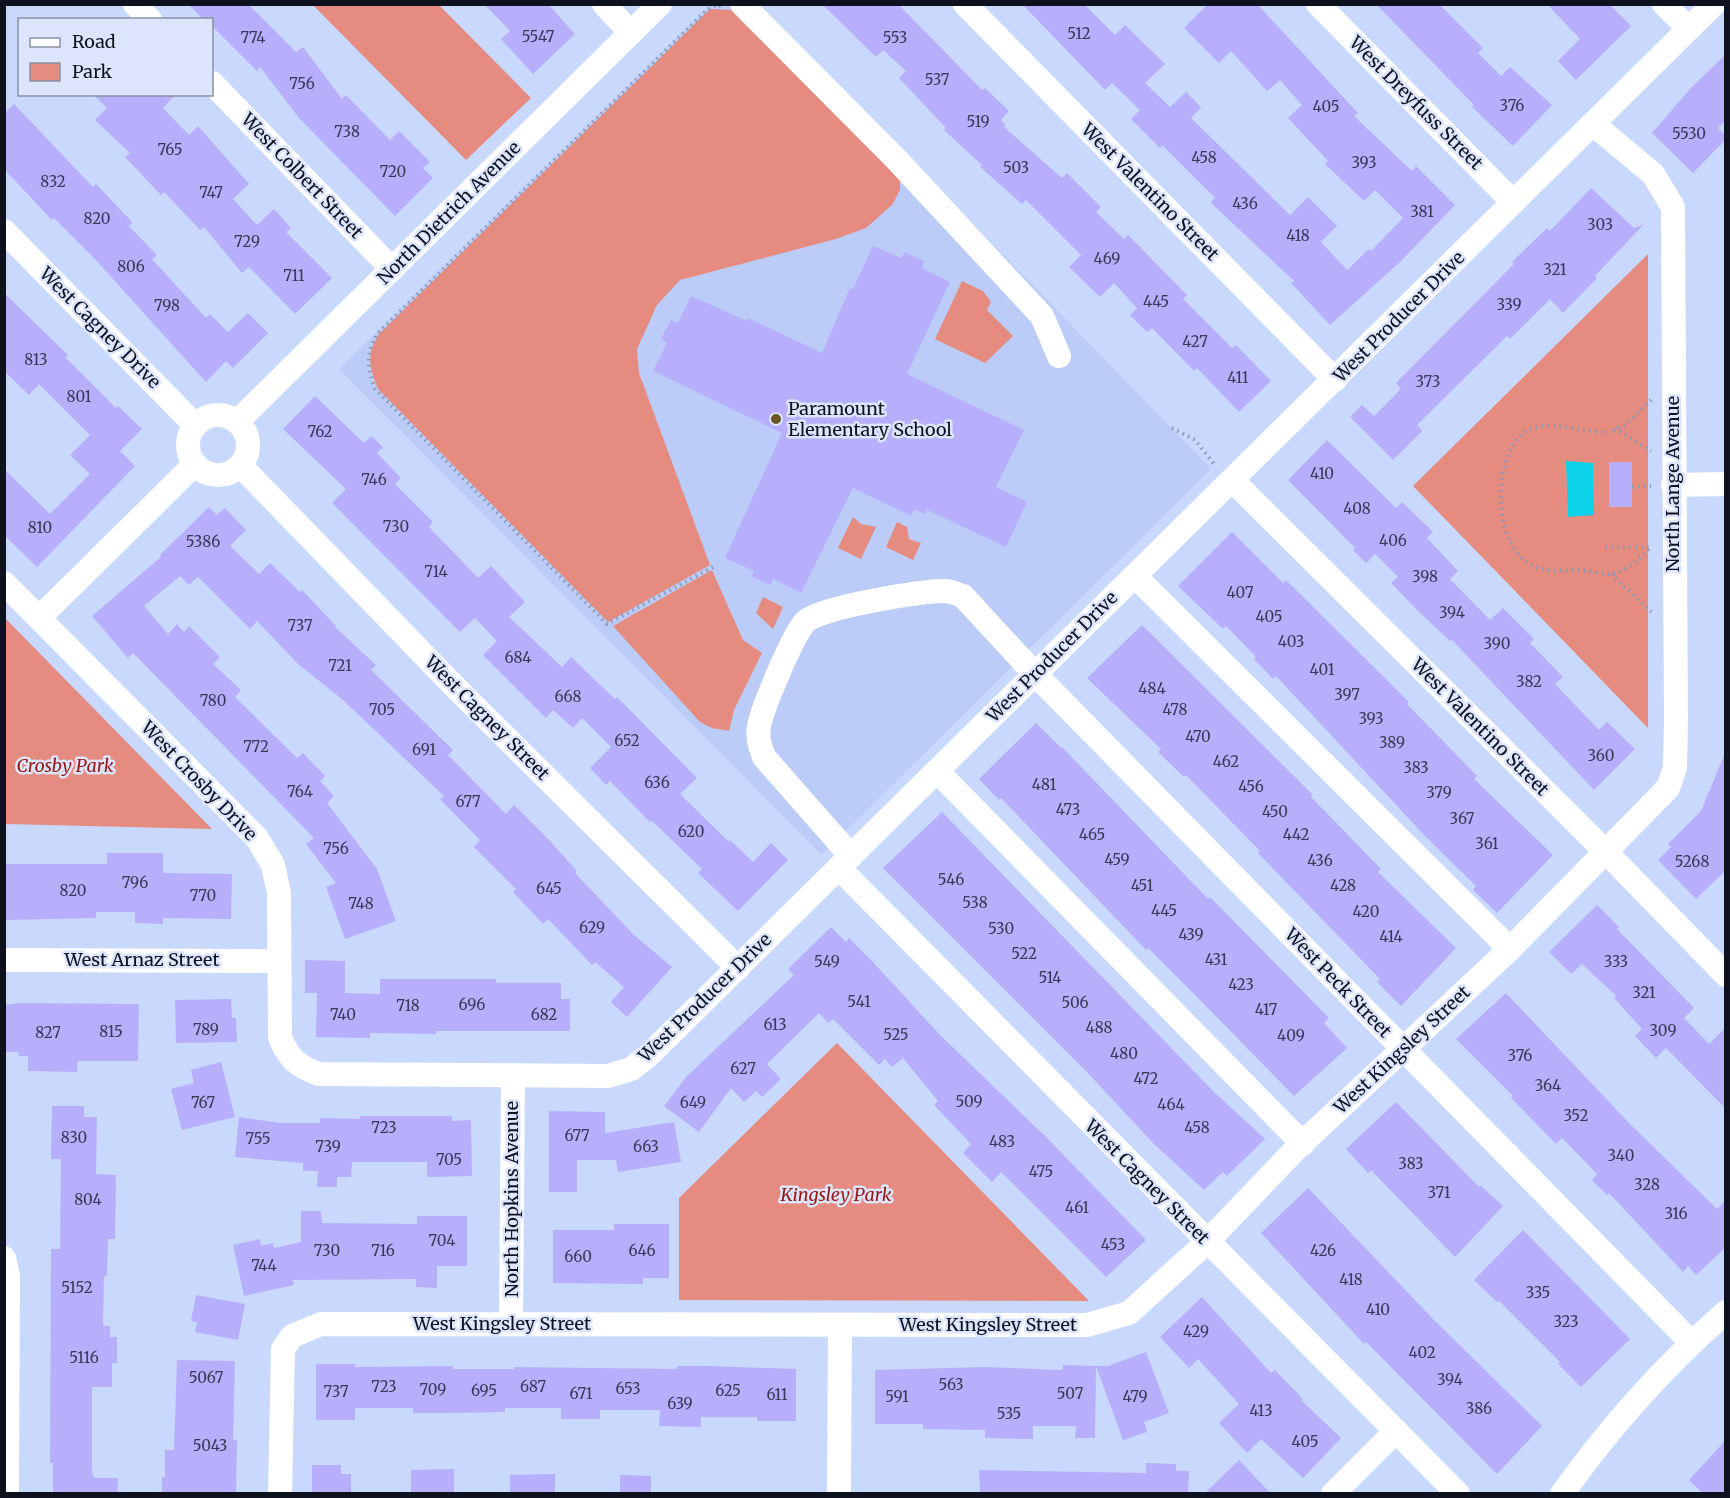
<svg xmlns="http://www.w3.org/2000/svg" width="1730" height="1498" viewBox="0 0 1730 1498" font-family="Merriweather,serif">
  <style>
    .built { fill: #bbccf8 }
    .green { fill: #e68b7f }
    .water { fill: #0dd3ea }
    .building { fill: #b7affc }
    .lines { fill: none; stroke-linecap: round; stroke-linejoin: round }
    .path { stroke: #8b97b3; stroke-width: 4; stroke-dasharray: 1.5 4.5; stroke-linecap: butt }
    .minor { stroke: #fff; stroke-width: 24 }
    .poi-dot { fill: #6a5726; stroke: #dce5fc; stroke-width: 2 }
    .labels { text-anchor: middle; stroke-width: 5; stroke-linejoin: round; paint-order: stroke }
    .number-label { font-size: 15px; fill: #383956 }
    .street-label { font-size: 18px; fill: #0d121e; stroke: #dce5fc }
    .poi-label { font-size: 18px; fill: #0d121e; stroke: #dce5fc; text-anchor: start }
    .park-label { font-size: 18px; font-style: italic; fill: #991512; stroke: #dce5fc }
  </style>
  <rect width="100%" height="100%" fill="#c9d8fd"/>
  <path class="built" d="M710,5H761L1211,469L822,855L339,369Z"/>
  <g class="green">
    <path d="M313,5H439L531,98L466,160Z"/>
    <path d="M710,9L734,10L900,178V190L892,205L866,228L836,239L680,280L657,305L637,349L639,373L710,565L608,622L378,389C369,367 366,354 379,334Z"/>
    <path d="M1648,254V728L1413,486Z"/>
    <path d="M962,281L983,291L991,302L987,310L1013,336L985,363L935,339Z"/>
    <path d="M853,517L861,524L876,527L861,559L838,548Z"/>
    <path d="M897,522L907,527L909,539L921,543L913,560L886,547Z"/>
    <path d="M712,570L743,640L762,653L734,710L729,731L712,728L700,722L613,626Z"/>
    <path d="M763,597L783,607L773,629L756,613Z"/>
    <path d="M5,618L212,829L5,824Z"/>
    <path d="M837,1043L1089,1301L679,1300V1198Z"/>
  </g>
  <path class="water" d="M1566,461L1593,463L1594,515L1568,517Z"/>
  <g class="building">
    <path d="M188,4H248L296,52L303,47L342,99L346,95L390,140L399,131L430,162L423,168L433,178L395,216L299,118L260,67L257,71L212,26V20H204Z"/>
    <path d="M484,4H548L575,34L533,74L501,39L510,31Z"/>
    <path d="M822,4H898L982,90L985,88L1009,111L1001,120L1006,125L1004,127L1062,178L1067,173L1101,207L1096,212L1124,239L1128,235L1187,295L1183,299L1232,348L1236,345L1271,381L1239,412L1197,368L1194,371L1152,328L1147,332L1130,315L1137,308L1114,283L1100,297L1069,267L1081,255L1026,200L1022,204L980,167L982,165L944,130L946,128L899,78L906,71L883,50L876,57Z"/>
    <path d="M1022,4H1084L1115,35L1125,25L1165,64L1145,83L1170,107L1186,92L1201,107L1191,118L1290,215L1308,197L1337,226L1321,242L1347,270L1369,249L1371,251L1403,218L1375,190L1364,201L1325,164L1328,161L1288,118L1302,105L1280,80L1267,91L1231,51L1219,63L1184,28L1208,4H1257L1358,113L1354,116L1412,171L1416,166L1455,205L1400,262L1330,325L1291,283L1294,281L1211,203L1215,198L1163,146L1160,148L1131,119L1140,110L1112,83L1105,90Z"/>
    <path d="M1376,4H1439L1483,48L1478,53L1501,76L1510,67L1552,105L1513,146L1472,107L1474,105Z"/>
    <path d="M1547,4H1609L1631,26L1576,80L1558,61L1580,39Z"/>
    <path d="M1725,55V121L1718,128L1725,135V140L1693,173L1652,133L1690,89Z"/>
    <path d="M93,94H176L163,108L189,135L198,126L249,184L233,199L257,225L274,209L291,228L286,232L332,278L295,314L249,267L242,273L204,227L200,230L164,192L161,195L125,157L130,153L95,120L107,108Z"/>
    <path d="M14,104L93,187L96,184L132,222L129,226L157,255L152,259L206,318L210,314L228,332L248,313L268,333L233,368L226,361L206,382L94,258L54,218L52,220L4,169V114Z"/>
    <path d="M1591,188L1634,228L1644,224L1595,276L1597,278L1563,313L1550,299L1510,339L1507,336L1417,425L1422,431L1393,460L1350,417L1362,405L1374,416L1401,389L1396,383L1514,264L1512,262L1547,228L1550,231Z"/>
    <path d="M873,246L901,258L905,252L924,261L922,268L950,282L907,374L1024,430L996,487L1027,502L1006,547L927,510L924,514L914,509L911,516L853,488L801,593L773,579L771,585L752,577L754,571L725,558L782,433L653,371L667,343L661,339L671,320L678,323L691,296L747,321L748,318L822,353L850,288L853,289Z"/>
    <path d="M4,293L68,355L66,358L116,408L118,406L142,429L120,451L135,466L37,567L4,535V469L50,514L90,474L70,455L90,435L39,384L29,395L4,371Z"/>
    <path d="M315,396L364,443L371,436L383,447L377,453L401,478L395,484L433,522L429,527L478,578L491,566L525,602L509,617L562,667L571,657L615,699L617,697L697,778L680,794L729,842L730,840L753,862L771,843L788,860L738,911L698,873L702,869L652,821L650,822L610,781L606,785L590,768L611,747L582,718L573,728L553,710L546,718L483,655L497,641L475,618L460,632L332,503L346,489L283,429Z"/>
    <path d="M1327,440L1396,508L1402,502L1433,532L1427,538L1458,571L1450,579L1490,620L1503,608L1534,639L1530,643L1563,677L1555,684L1599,730L1607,722L1635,749L1594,790L1452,640L1450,641L1417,610L1391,583L1398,577L1375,554L1366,563L1353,550L1355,548L1288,480Z"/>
    <rect x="1609" y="462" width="23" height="45"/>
    <path d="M209,507L217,515L225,508L246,530L230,546L259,574L270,563L300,592L302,590L336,626L335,627L376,665L371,670L453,750L448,755L506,814L514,805L550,841L577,871L575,873L634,935L672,967L627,1017L611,1002L624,987L595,962L592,965L548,919L543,924L513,892L516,889L474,847L480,840L440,799L444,796L343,700L297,663L257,621L250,629L198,577L189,585L180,576L144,606L168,634L177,624L184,632L189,626L220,657L213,664L241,690L235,697L297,758L303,753L325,776L320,781L334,796L327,803L377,869L396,921L345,939L326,887L336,883L306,844L314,838L133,653L128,658L92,616L161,557L160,555Z"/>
    <path d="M1232,532L1283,583L1286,580L1409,702L1407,704L1477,776L1474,779L1553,855L1497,913L1473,890L1476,886L1425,836L1276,676L1273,679L1254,659L1256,657L1226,626L1223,629L1178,586Z"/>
    <path d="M1142,625L1313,795L1311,797L1381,869L1378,872L1456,948L1401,1006L1377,982L1380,979L1258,853L1260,851L1186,775L1184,777L1158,752L1161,749L1087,678Z"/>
    <path d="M1036,723L1061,748L1062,747L1208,899L1210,897L1329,1018L1324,1023L1347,1048L1294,1096L1198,998L1148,948L1146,950L1001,798L999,800L979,779Z"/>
    <path d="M1725,753V871L1696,899L1658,860L1671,847L1668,844L1701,811Z"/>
    <path d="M942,812L1214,1092L1265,1139L1227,1176L1223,1172L1204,1190L1153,1143L1086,1071L883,868Z"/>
    <path d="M107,853H163V873L232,874L231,919L163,918V924L135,923V912H96V918L4,920V864H107Z"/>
    <path d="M1597,905L1619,927L1617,929L1694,1008L1684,1018L1709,1044L1725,1028V1108L1666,1048L1656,1058L1635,1036L1642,1029L1614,998L1616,996L1582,964L1571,974L1549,952Z"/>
    <path d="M831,927L846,942L849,938L872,961L939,1034L1047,1138L1146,1240L1106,1277L1001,1172L992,1182L963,1153L971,1144L934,1105L938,1101L903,1058L892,1067L885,1059L879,1065L833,1019L828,1023L819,1013L767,1064L781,1079L762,1097L756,1091L744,1102L731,1088L699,1132L664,1106L686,1077L794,975L788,969Z"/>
    <path d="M305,960L345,961V993L380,994V979H496V983H561V999H570V1031H436V1034L370,1033V1038L316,1037L317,993H305Z"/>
    <path d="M1506,993L1629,1123L1717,1209L1725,1201V1248L1696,1275L1688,1266L1683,1272L1609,1193L1607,1195L1592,1180L1597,1174L1562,1138L1556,1144L1511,1098L1513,1096L1456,1039Z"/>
    <path d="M231,999L232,1018H236L237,1042L176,1043L175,1000Z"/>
    <path d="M19,1003L139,1004L138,1061H78L77,1072L28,1071V1056H18L19,1052H4V1005Z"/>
    <path d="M221,1062L235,1117L182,1130L171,1089L194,1083L191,1070Z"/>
    <path d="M1396,1102L1479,1187L1480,1185L1503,1206L1455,1257L1371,1170L1368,1173L1346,1149Z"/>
    <path d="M52,1106H84V1117H97L96,1174L116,1175L115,1239H108L107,1276H104L103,1326H110V1337H117V1363H112V1387H92V1471L94,1478H118L117,1494H53V1463H50L51,1249H60L61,1159H51Z"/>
    <path d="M549,1111L605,1112V1133L674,1122L681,1162L618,1172L616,1160H577V1192H549Z"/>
    <path d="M360,1116H452V1121L471,1120L472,1176L427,1177V1162H352L351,1177H337V1187H317L318,1171H303V1163L235,1157L239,1117L280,1123H320V1118L360,1119Z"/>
    <path d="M1308,1188L1433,1319L1542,1426L1497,1474L1366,1342L1364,1344L1261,1233Z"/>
    <path d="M301,1211H321L322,1223L417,1224V1216H467V1266H437V1288L416,1287V1279L293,1280L294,1285L244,1296L233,1245L260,1239L261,1246L273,1243L274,1248L301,1242Z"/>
    <path d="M614,1224H669V1278H643V1284L553,1283V1230H614Z"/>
    <path d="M1523,1230L1630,1339L1581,1387L1558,1364L1560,1362L1499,1301L1497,1302L1474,1280Z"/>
    <path d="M196,1295L245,1304L238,1340L195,1332L197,1322L191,1321Z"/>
    <path d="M1202,1297L1271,1373L1275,1370L1303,1399L1301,1400L1341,1438L1303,1478L1261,1439L1247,1453L1219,1423L1239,1404L1198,1359L1189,1368L1160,1337Z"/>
    <path d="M1146,1352L1169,1413L1144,1422L1147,1432L1123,1440L1096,1366H1108Z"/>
    <path d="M177,1360L235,1361L233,1440H237L236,1494H162V1477H165V1450H174Z"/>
    <path d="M316,1364H355V1367L453,1366V1369H514V1367L677,1369V1366H709L796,1369V1421H757V1417H701V1427L659,1426L660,1410H600V1419H561V1408H505V1412L453,1413H413V1408H355V1420H316Z"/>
    <path d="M1063,1365L1096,1366L1095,1438H1075L1076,1426H1033V1439L985,1438V1430L923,1429V1424H875V1370L985,1367L1062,1370Z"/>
    <path d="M1725,1441V1494H1703L1689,1480Z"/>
    <path d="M1239,1460L1271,1494H1204Z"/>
    <path d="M1146,1463L1176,1464V1471H1189L1188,1494H980L979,1470L1146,1473Z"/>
    <path d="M312,1465H341V1474H351V1494H312Z"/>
    <path d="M454,1469V1494H411V1470Z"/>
    <path d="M555,1474V1494H510V1475Z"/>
    <path d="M620,1475L651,1476V1494H620Z"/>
  </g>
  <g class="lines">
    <g class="path">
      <path d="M1651,400C1640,411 1623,431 1607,432C1578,434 1533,410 1513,445C1492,480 1495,559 1545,570C1556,572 1570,570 1582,570C1591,571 1600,574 1609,574C1626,573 1640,558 1651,547"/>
      <path d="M1172,428L1195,440L1214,464"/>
      <path d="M1615,428L1651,451"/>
      <path d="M1632,487L1651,486"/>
      <path d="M1605,547H1650"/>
      <path d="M713,567L607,624L375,389C367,367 366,355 377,334L707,10L716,5L723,7"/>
      <path d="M1611,574L1651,612"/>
    </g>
    <g class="minor">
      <path d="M135,4L150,20"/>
      <path d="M604,4L631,33"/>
      <path d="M742,4L897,160L1042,316L1059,356"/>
      <path d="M965,4L1335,380"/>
      <path d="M1318,4L1513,202"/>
      <path d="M1664,4L1689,29"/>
      <path d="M212,83L392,269"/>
      <path d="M4,231L195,425"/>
      <circle cx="218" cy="445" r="30"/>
      <path d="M237,422L660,4"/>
      <path d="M241,466L454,686L738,968"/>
      <path d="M1232,480L1605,851L1726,975"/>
      <path d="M1673,485L1726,484"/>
      <path d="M1135,576L1510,949"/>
      <path d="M4,583L257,838L273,865L279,893L280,1037C288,1058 298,1067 319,1074L608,1076L631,1069L649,1055L1714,4"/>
      <path d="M39,618L195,464"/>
      <path d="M937,771L1303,1144"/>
      <path d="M851,856L764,757C760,746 757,738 759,726C763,707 793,634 806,621C822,607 922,591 945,591C951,591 957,594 963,596L1035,674L1691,1342"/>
      <path d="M839,868L1458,1494"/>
      <path d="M4,960L279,961"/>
      <path d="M4,1258L8,1276L7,1494"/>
      <path d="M511,1324L513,1075"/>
      <path d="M280,1494L283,1349L292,1336L321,1324L1087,1325L1129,1313L1207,1242L1297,1148L1510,949L1668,788L1675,768L1676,721L1673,207L1653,174L1593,124"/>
      <path d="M839,1494L840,1325"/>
      <path d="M1333,1494L1396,1431"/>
      <path d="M1562,1494C1609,1428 1665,1365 1726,1312"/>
    </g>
  </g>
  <circle class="poi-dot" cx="776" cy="419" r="6"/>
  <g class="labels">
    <g class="number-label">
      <text x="1079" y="39">512</text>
      <text x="538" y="42">5547</text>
      <text x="253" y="43">774</text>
      <text x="895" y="43">553</text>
      <text x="937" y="85">537</text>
      <text x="302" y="89">756</text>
      <text x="1512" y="111">376</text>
      <text x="1326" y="112">405</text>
      <text x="978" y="127">519</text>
      <text x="347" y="137">738</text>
      <text x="1689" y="139">5530</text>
      <text x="170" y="155">765</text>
      <text x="1204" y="163">458</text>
      <text x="1364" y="168">393</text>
      <text x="1016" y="173">503</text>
      <text x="393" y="177">720</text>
      <text x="53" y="187">832</text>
      <text x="211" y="198">747</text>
      <text x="1245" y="209">436</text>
      <text x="1422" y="217">381</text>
      <text x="97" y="224">820</text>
      <text x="1600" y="230">303</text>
      <text x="1298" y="241">418</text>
      <text x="247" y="247">729</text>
      <text x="1107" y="264">469</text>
      <text x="131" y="272">806</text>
      <text x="1555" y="275">321</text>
      <text x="294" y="281">711</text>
      <text x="1156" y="307">445</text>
      <text x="1509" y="310">339</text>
      <text x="167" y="311">798</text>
      <text x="1195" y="347">427</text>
      <text x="36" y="365">813</text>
      <text x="1238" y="383">411</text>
      <text x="1428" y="387">373</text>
      <text x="79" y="402">801</text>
      <text x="320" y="437">762</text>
      <text x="1322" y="479">410</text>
      <text x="374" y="485">746</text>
      <text x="1357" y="514">408</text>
      <text x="396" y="532">730</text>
      <text x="40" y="533">810</text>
      <text x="1393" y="546">406</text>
      <text x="203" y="547">5386</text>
      <text x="436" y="577">714</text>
      <text x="1425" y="582">398</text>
      <text x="1240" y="598">407</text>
      <text x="1452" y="618">394</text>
      <text x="1269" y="622">405</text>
      <text x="300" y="631">737</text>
      <text x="1291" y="647">403</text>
      <text x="1497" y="649">390</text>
      <text x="518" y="663">684</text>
      <text x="340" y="671">721</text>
      <text x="1322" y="675">401</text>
      <text x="1529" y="687">382</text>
      <text x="1152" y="694">484</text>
      <text x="1347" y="700">397</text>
      <text x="568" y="702">668</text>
      <text x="213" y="706">780</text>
      <text x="382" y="715">705</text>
      <text x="1175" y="715">478</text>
      <text x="1371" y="724">393</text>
      <text x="1198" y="742">470</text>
      <text x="627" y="746">652</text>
      <text x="1392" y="748">389</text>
      <text x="256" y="752">772</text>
      <text x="424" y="755">691</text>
      <text x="1601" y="761">360</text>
      <text x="1226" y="767">462</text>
      <text x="1416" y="773">383</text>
      <text x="657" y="788">636</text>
      <text x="1044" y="790">481</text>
      <text x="1251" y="792">456</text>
      <text x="300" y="797">764</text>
      <text x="1439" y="798">379</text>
      <text x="468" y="807">677</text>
      <text x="1068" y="815">473</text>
      <text x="1275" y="817">450</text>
      <text x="1462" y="824">367</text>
      <text x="691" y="837">620</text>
      <text x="1092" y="840">465</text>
      <text x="1296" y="840">442</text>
      <text x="1487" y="849">361</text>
      <text x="336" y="854">756</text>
      <text x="1117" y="865">459</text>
      <text x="1320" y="866">436</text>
      <text x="1692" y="867">5268</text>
      <text x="951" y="885">546</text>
      <text x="135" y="888">796</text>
      <text x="1142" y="891">451</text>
      <text x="1343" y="891">428</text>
      <text x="549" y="894">645</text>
      <text x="73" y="896">820</text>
      <text x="203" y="901">770</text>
      <text x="975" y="908">538</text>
      <text x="361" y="909">748</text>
      <text x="1164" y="916">445</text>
      <text x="1366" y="917">420</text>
      <text x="592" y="933">629</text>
      <text x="1001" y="934">530</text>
      <text x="1191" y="940">439</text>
      <text x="1391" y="942">414</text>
      <text x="1024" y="959">522</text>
      <text x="1216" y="965">431</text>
      <text x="827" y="967">549</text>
      <text x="1616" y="967">333</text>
      <text x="1050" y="983">514</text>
      <text x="1241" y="990">423</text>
      <text x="1644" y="998">321</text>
      <text x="859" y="1007">541</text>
      <text x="1075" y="1008">506</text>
      <text x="472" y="1010">696</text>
      <text x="408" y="1011">718</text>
      <text x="1266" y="1015">417</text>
      <text x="343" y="1020">740</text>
      <text x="544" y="1020">682</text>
      <text x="775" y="1030">613</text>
      <text x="1099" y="1033">488</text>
      <text x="206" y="1035">789</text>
      <text x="1663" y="1036">309</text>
      <text x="111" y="1037">815</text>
      <text x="48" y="1038">827</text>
      <text x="896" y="1040">525</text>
      <text x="1291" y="1041">409</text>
      <text x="1124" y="1059">480</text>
      <text x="1520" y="1061">376</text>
      <text x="743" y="1074">627</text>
      <text x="1146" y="1084">472</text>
      <text x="1548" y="1091">364</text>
      <text x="969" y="1107">509</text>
      <text x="203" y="1108">767</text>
      <text x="693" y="1108">649</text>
      <text x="1171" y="1110">464</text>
      <text x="1576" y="1121">352</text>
      <text x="384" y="1133">723</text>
      <text x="1197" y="1133">458</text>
      <text x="577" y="1141">677</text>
      <text x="74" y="1143">830</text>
      <text x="258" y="1144">755</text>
      <text x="1002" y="1147">483</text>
      <text x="328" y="1152">739</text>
      <text x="646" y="1152">663</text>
      <text x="1621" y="1161">340</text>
      <text x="449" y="1165">705</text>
      <text x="1411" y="1169">383</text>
      <text x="1041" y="1177">475</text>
      <text x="1647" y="1190">328</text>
      <text x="1439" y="1198">371</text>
      <text x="88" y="1205">804</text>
      <text x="1077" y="1213">461</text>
      <text x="1676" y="1219">316</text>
      <text x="442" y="1246">704</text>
      <text x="1113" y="1250">453</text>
      <text x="327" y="1256">730</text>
      <text x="383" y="1256">716</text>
      <text x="642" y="1256">646</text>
      <text x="1323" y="1256">426</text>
      <text x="578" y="1262">660</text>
      <text x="264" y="1271">744</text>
      <text x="1351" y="1285">418</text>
      <text x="77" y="1293">5152</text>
      <text x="1538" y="1298">335</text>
      <text x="1378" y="1315">410</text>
      <text x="1566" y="1327">323</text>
      <text x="1196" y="1337">429</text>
      <text x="1422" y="1358">402</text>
      <text x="84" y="1363">5116</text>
      <text x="206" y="1383">5067</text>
      <text x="1450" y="1385">394</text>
      <text x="951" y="1390">563</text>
      <text x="384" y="1392">723</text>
      <text x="533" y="1392">687</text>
      <text x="628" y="1394">653</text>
      <text x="433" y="1395">709</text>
      <text x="484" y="1396">695</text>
      <text x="728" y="1396">625</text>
      <text x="336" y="1397">737</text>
      <text x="581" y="1399">671</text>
      <text x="1070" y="1399">507</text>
      <text x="777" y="1400">611</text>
      <text x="897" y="1402">591</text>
      <text x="1135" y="1402">479</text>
      <text x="680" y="1409">639</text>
      <text x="1479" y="1414">386</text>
      <text x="1261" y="1416">413</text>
      <text x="1009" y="1419">535</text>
      <text x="1305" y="1447">405</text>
      <text x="210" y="1451">5043</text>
    </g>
    <g class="street-label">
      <text transform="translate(1416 103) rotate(45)" y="6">West Dreyfuss Street</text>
      <text transform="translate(302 176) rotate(46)" y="6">West Colbert Street</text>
      <text transform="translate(1150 192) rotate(45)" y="6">West Valentino Street</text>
      <text transform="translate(449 213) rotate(-45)" y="6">North Dietrich Avenue</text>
      <text transform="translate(1399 317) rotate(-45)" y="6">West Producer Drive</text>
      <text transform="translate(100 328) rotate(45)" y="6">West Cagney Drive</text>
      <text transform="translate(1673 484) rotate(-90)" y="6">North Lange Avenue</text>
      <text transform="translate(1052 657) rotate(-45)" y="6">West Producer Drive</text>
      <text transform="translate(487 718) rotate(45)" y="6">West Cagney Street</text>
      <text transform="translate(1480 727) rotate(45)" y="6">West Valentino Street</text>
      <text transform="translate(199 781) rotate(46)" y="6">West Crosby Drive</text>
      <text x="142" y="966">West Arnaz Street</text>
      <text transform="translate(1338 983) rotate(46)" y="6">West Peck Street</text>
      <text transform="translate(705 998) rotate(-44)" y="6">West Producer Drive</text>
      <text transform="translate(1402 1050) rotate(-43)" y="6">West Kingsley Street</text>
      <text transform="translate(1147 1182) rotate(45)" y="6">West Cagney Street</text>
      <text transform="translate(512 1199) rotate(-90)" y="6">North Hopkins Avenue</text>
      <text x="502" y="1330">West Kingsley Street</text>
      <text x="988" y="1331">West Kingsley Street</text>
    </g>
    <g class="poi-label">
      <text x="788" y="415">Paramount<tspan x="788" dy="21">Elementary School</tspan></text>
    </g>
    <g class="park-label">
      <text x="65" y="772">Crosby Park</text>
      <text x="836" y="1201">Kingsley Park</text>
    </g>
  </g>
  <rect width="1730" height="1498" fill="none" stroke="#0d121e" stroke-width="12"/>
  <rect x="18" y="18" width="195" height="78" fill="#dce5fc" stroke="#8991a3" stroke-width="1.5"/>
  <rect x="30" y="38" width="30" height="9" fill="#ffffff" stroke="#8991a3" stroke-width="1.5"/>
  <text x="72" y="48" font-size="18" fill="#0d121e">Road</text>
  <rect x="30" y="63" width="30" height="18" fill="#e68b7f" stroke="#8991a3" stroke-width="1.5"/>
  <text x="72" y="78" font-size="18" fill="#0d121e">Park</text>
</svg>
